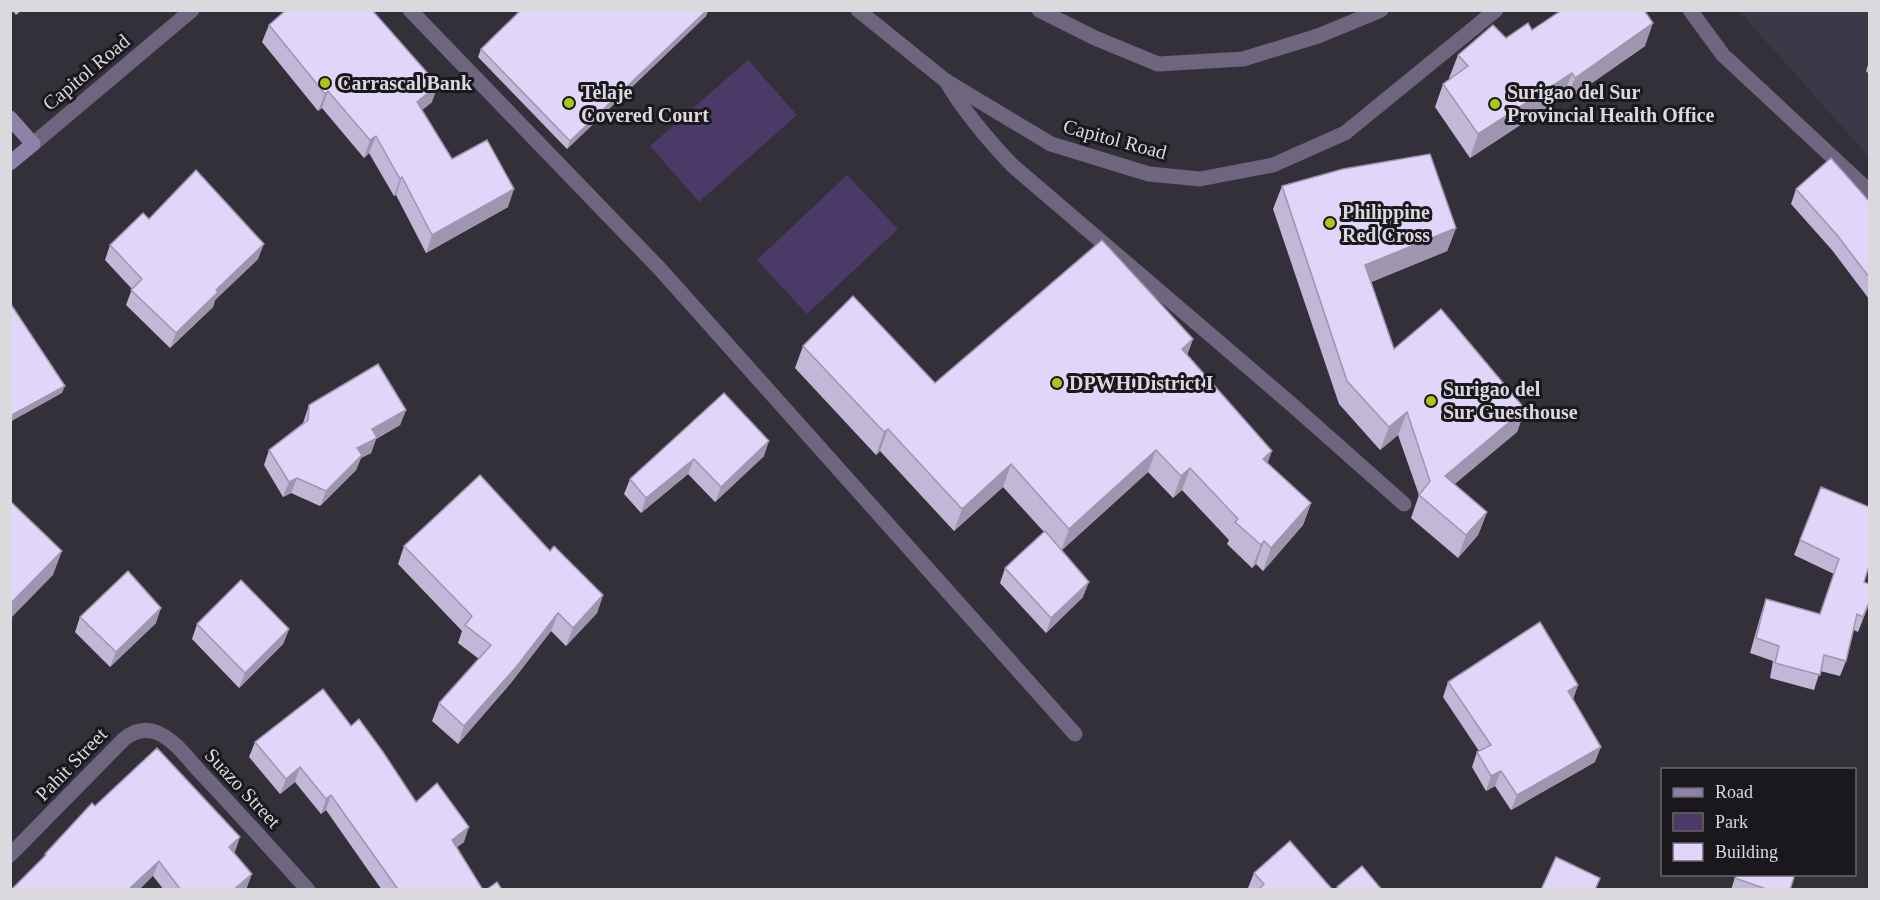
<svg xmlns="http://www.w3.org/2000/svg" width="1880" height="900" viewBox="0 0 1880 900" font-family="Georgia,serif">
  <style>
    .built { fill: #3d3847 }
    .green { fill: #4b3967 }
    .lines { fill: none; stroke-linecap: round; stroke-linejoin: round }
    .service { stroke: #6e657e; stroke-width: 15 }
    .minor { stroke: #6e657e; stroke-width: 15 }
    .secondary { stroke: #8f82a9; stroke-width: 15 }
    .wall { fill: #c2b7d7 }
    .shaded-wall { fill: #9e95af }
    .building { fill: #e1d5fa; stroke: #9e95af; stroke-width: 1.5 }
    .poi-dot { fill: #a9c71b; stroke: #1a181d; stroke-width: 2 }
    .labels { text-anchor: middle; stroke-width: 6; stroke-linejoin: round; paint-order: stroke }
    .street-label { font-size: 20px; fill: #dad9de; stroke: #1a181d }
    .poi-label { font-size: 20px; font-weight: bold; fill: #dad9de; stroke: #1a181d; text-anchor: start }
  </style>
  <rect width="100%" height="100%" fill="#333039"/>
  <path class="built" d="M1739,11H1869V157Z"/>
  <g class="green">
    <path d="M748,60L797,115L699,202L650,146Z"/>
    <path d="M847,175L898,229L807,314L757,260Z"/>
  </g>
  <g class="lines">
    <g class="service">
      <path d="M1039,10L1095,38L1158,64L1243,59L1318,36L1381,10"/>
      <path d="M946,81C965,113 987,139 1013,166L1290,403L1404,504"/>
    </g>
    <g class="minor">
      <path d="M410,10L660,269L1075,734"/>
      <path d="M858,10L946,81L1051,144L1149,174L1200,179L1273,165L1345,133L1496,10"/>
      <path d="M1690,10L1723,55L1870,192"/>
      <path d="M33,144L192,10"/>
      <path d="M10,855L124,739C134,731 146,728 158,733C176,741 189,760 202,774C238,812 273,851 308,890"/>
    </g>
    <path class="secondary" d="M10,118L33,144L10,163"/>
  </g>
  <g class="wall">
    <path d="M12,10H22L16,15Z"/>
    <path d="M521,10H708L706,16L567,149L478,57L481,49Z"/>
    <path d="M269,25L432,102L422,110L452,159L508,207L426,253L396,195L394,196L369,153L364,158L322,108L318,111L262,42Z"/>
    <path d="M1532,30L1645,46L1566,101L1563,97L1470,158L1435,107L1443,84L1450,79L1449,78L1458,55Z"/>
    <path d="M1869,62V74L1866,71Z"/>
    <path d="M1282,186L1456,228L1447,251L1371,282L1394,349L1525,409L1517,432L1454,484L1487,512L1478,535L1458,558L1411,518L1419,495L1398,435L1380,450L1339,404L1273,209Z"/>
    <path d="M1796,189L1869,201V299L1832,250L1791,204Z"/>
    <path d="M149,219L258,259L215,300L213,307L170,348L126,305L132,289L105,260L110,245Z"/>
    <path d="M1193,339L1187,355L1268,464L1311,503L1303,525L1263,571L1256,564L1252,568L1227,544L1229,540L1182,490L1173,498L1148,472L1062,550L1083,597L1046,633L1000,583L1005,568L1044,532L1003,487L954,531L880,451L876,455L795,368L803,346L935,383Z"/>
    <path d="M724,393L764,456L715,502L688,474L641,513L624,494L630,479Z"/>
    <path d="M309,405L406,410L400,425L376,439L371,453L361,458L356,470L320,506L291,493L283,497L264,465L269,450L303,423Z"/>
    <path d="M1821,487L1864,582L1869,604L1858,632L1854,630L1846,661L1840,676L1820,671L1814,690L1770,678L1773,661L1750,653L1761,614L1766,599L1820,614L1834,574L1794,555Z"/>
    <path d="M404,546L550,551L603,595L597,613L566,646L551,631L510,684L458,744L432,721L439,703L479,659L458,643L462,631L398,564Z"/>
    <path d="M80,617L156,623L110,667L75,632Z"/>
    <path d="M197,624L289,629L283,644L239,688L192,639Z"/>
    <path d="M1448,682L1578,685L1573,699L1595,762L1511,810L1495,786L1486,791L1472,767L1477,752L1479,751L1443,697Z"/>
    <path d="M351,726L416,802L464,842L457,847L483,890H382L326,810L321,814L295,782L280,794L249,757L255,742Z"/>
    <path d="M95,806L235,852L234,853L246,890H164L153,876L44,858L45,854Z"/>
    <path d="M1254,873L1330,890H1250L1248,888Z"/>
    <path d="M1736,874H1795L1790,890H1731Z"/>
  </g>
  <g class="shaded-wall">
    <path d="M707,10H708L706,16L567,149L570,141Z"/>
    <path d="M1653,23L1645,46L1566,101L1575,78Z"/>
    <path d="M1572,73L1563,97L1470,158L1478,134Z"/>
    <path d="M438,85L432,102L410,120L417,102Z"/>
    <path d="M328,91L322,108L318,111L325,94Z"/>
    <path d="M376,136L369,153L364,158L370,140Z"/>
    <path d="M402,177L396,195L394,196L400,179Z"/>
    <path d="M514,189L508,207L426,253L432,235Z"/>
    <path d="M1456,228L1447,251L1357,288L1365,265Z"/>
    <path d="M264,244L258,259L215,300L213,307L170,348L176,333L216,290Z"/>
    <path d="M1193,339L1185,361L1182,349Z"/>
    <path d="M65,386L62,393L10,422L12,415Z"/>
    <path d="M1525,409L1517,432L1437,499L1445,476Z"/>
    <path d="M406,410L400,425L376,439L371,453L361,458L356,470L320,506L326,491L357,448L372,429Z"/>
    <path d="M1407,412L1398,435L1380,450L1389,427Z"/>
    <path d="M888,429L880,451L876,455L884,432Z"/>
    <path d="M769,441L764,456L715,502L721,487Z"/>
    <path d="M1156,450L1148,472L1061,551L1069,529Z"/>
    <path d="M1272,451L1264,473L1263,459Z"/>
    <path d="M694,459L688,474L641,513L646,498Z"/>
    <path d="M1011,464L1003,487L954,531L962,509Z"/>
    <path d="M1190,468L1182,490L1173,498L1181,476Z"/>
    <path d="M297,478L291,493L283,497L289,482Z"/>
    <path d="M1311,503L1303,525L1263,571L1271,548Z"/>
    <path d="M1487,512L1478,535L1458,558L1466,535Z"/>
    <path d="M1264,541L1256,564L1252,568L1261,545Z"/>
    <path d="M62,551L53,575L10,619V604Z"/>
    <path d="M1089,582L1083,597L1046,633L1051,618Z"/>
    <path d="M603,595L597,613L566,646L573,628Z"/>
    <path d="M1869,602V604L1858,632L1863,617Z"/>
    <path d="M161,608L156,623L110,667L116,652Z"/>
    <path d="M558,613L551,631L510,684L458,744L464,726Z"/>
    <path d="M289,629L283,644L239,688L245,673Z"/>
    <path d="M1578,685L1572,700L1568,691Z"/>
    <path d="M1601,747L1595,762L1511,810L1517,795Z"/>
    <path d="M300,767L295,782L280,794L286,779Z"/>
    <path d="M1501,771L1495,786L1486,791L1491,776Z"/>
    <path d="M331,795L326,810L321,814L326,799Z"/>
    <path d="M469,827L464,842L447,855L452,840Z"/>
    <path d="M240,837L235,852L224,862L229,847Z"/>
    <path d="M159,861L153,876L139,890H128Z"/>
    <path d="M252,874L246,890H233Z"/>
  </g>
  <g class="building">
    <path d="M286,10H372L438,85L417,102L452,159L487,140L514,189L432,235L402,177L400,179L376,136L370,140L328,91L325,94L269,25Z"/>
    <path d="M521,10H707L570,141L481,49Z"/>
    <path d="M1562,10H1644L1653,23L1575,78L1572,73L1478,134L1443,84L1468,66L1458,55L1493,25L1506,38L1528,23L1532,30Z"/>
    <path d="M1430,154L1456,228L1365,265L1394,349L1441,309L1525,409L1445,476L1487,512L1466,535L1419,495L1430,481L1407,412L1389,427L1347,381L1282,186L1343,169Z"/>
    <path d="M1831,158L1869,201V277L1837,235L1796,189Z"/>
    <path d="M196,170L264,244L216,290L218,292L176,333L131,290L142,279L110,245L143,213L149,219Z"/>
    <path d="M1102,240L1193,339L1182,349L1272,451L1263,459L1311,503L1271,548L1264,541L1261,545L1235,522L1238,519L1190,468L1181,476L1156,450L1069,529L1011,464L962,509L888,429L884,432L803,346L853,296L935,383Z"/>
    <path d="M10,303L65,386L12,415L10,412Z"/>
    <path d="M378,364L406,410L372,429L377,438L357,448L362,455L326,491L297,478L289,482L269,450L308,420L309,405Z"/>
    <path d="M724,393L769,441L721,487L694,459L646,498L630,479Z"/>
    <path d="M480,475L550,551L554,546L603,595L573,628L558,613L517,666L464,726L439,703L491,645L465,625L472,616L404,546Z"/>
    <path d="M1821,487L1869,507V566L1864,582L1869,584V602L1863,617L1857,614L1846,661L1824,655L1820,675L1775,663L1779,646L1756,638L1766,599L1820,614L1839,559L1800,540Z"/>
    <path d="M10,501L62,551L10,604Z"/>
    <path d="M1045,531L1089,582L1051,618L1005,568Z"/>
    <path d="M128,571L161,608L116,652L80,617Z"/>
    <path d="M241,580L289,629L245,673L197,624Z"/>
    <path d="M1540,622L1578,685L1568,691L1601,747L1517,795L1501,771L1491,776L1477,752L1491,745L1448,682Z"/>
    <path d="M323,689L351,726L359,719L383,752L416,802L437,783L469,827L452,840L483,890H395L397,888L331,795L326,799L300,767L286,779L255,742Z"/>
    <path d="M157,748L240,837L229,847L252,874L233,890H181L159,861L128,890H11L46,855L45,854L92,803L95,806Z"/>
    <path d="M1290,841L1331,888L1329,890H1258L1264,884L1254,873Z"/>
    <path d="M1556,857L1600,878L1595,890H1541Z"/>
    <path d="M1362,866L1382,890H1339L1337,887Z"/>
    <path d="M1737,874H1795L1790,890H1769L1735,878Z"/>
    <path d="M497,882L502,890H486Z"/>
  </g>
  <g class="poi-dot">
    <circle cx="325" cy="83" r="6"/>
    <circle cx="569" cy="103" r="6"/>
    <circle cx="1495" cy="104" r="6"/>
    <circle cx="1330" cy="223" r="6"/>
    <circle cx="1057" cy="383" r="6"/>
    <circle cx="1431" cy="401" r="6"/>
  </g>
  <g class="labels">
    <g class="street-label">
      <text transform="translate(86 72) rotate(-40)" y="7">Capitol Road</text>
      <text transform="translate(1115 139) rotate(15)" y="7">Capitol Road</text>
      <text transform="translate(71 764) rotate(-46)" y="7">Pahit Street</text>
      <text transform="translate(243 788) rotate(47)" y="7">Suazo Street</text>
    </g>
    <g class="poi-label">
      <text x="337" y="90">Carrascal Bank</text>
      <text x="581" y="99">Telaje<tspan x="581" dy="23">Covered Court</tspan></text>
      <text x="1507" y="99">Surigao del Sur<tspan x="1507" dy="23">Provincial Health Office</tspan></text>
      <text x="1342" y="219">Philippine<tspan x="1342" dy="23">Red Cross</tspan></text>
      <text x="1069" y="390">DPWH District I</text>
      <text x="1443" y="396">Surigao del<tspan x="1443" dy="23">Sur Guesthouse</tspan></text>
    </g>
  </g>
  <rect width="1880" height="900" fill="none" stroke="#dad9de" stroke-width="24"/>
  <rect x="1661" y="768" width="195" height="108" fill="#1a181d" stroke="#67656a" stroke-width="1.5"/>
  <rect x="1673" y="788" width="30" height="9" fill="#8f82a9" stroke="#67656a" stroke-width="1.5"/>
  <text x="1715" y="798" font-size="18" fill="#dad9de">Road</text>
  <rect x="1673" y="813" width="30" height="18" fill="#4b3967" stroke="#67656a" stroke-width="1.5"/>
  <text x="1715" y="828" font-size="18" fill="#dad9de">Park</text>
  <rect x="1673" y="843" width="30" height="18" fill="#e1d5fa" stroke="#67656a" stroke-width="1.5"/>
  <text x="1715" y="858" font-size="18" fill="#dad9de">Building</text>
</svg>
